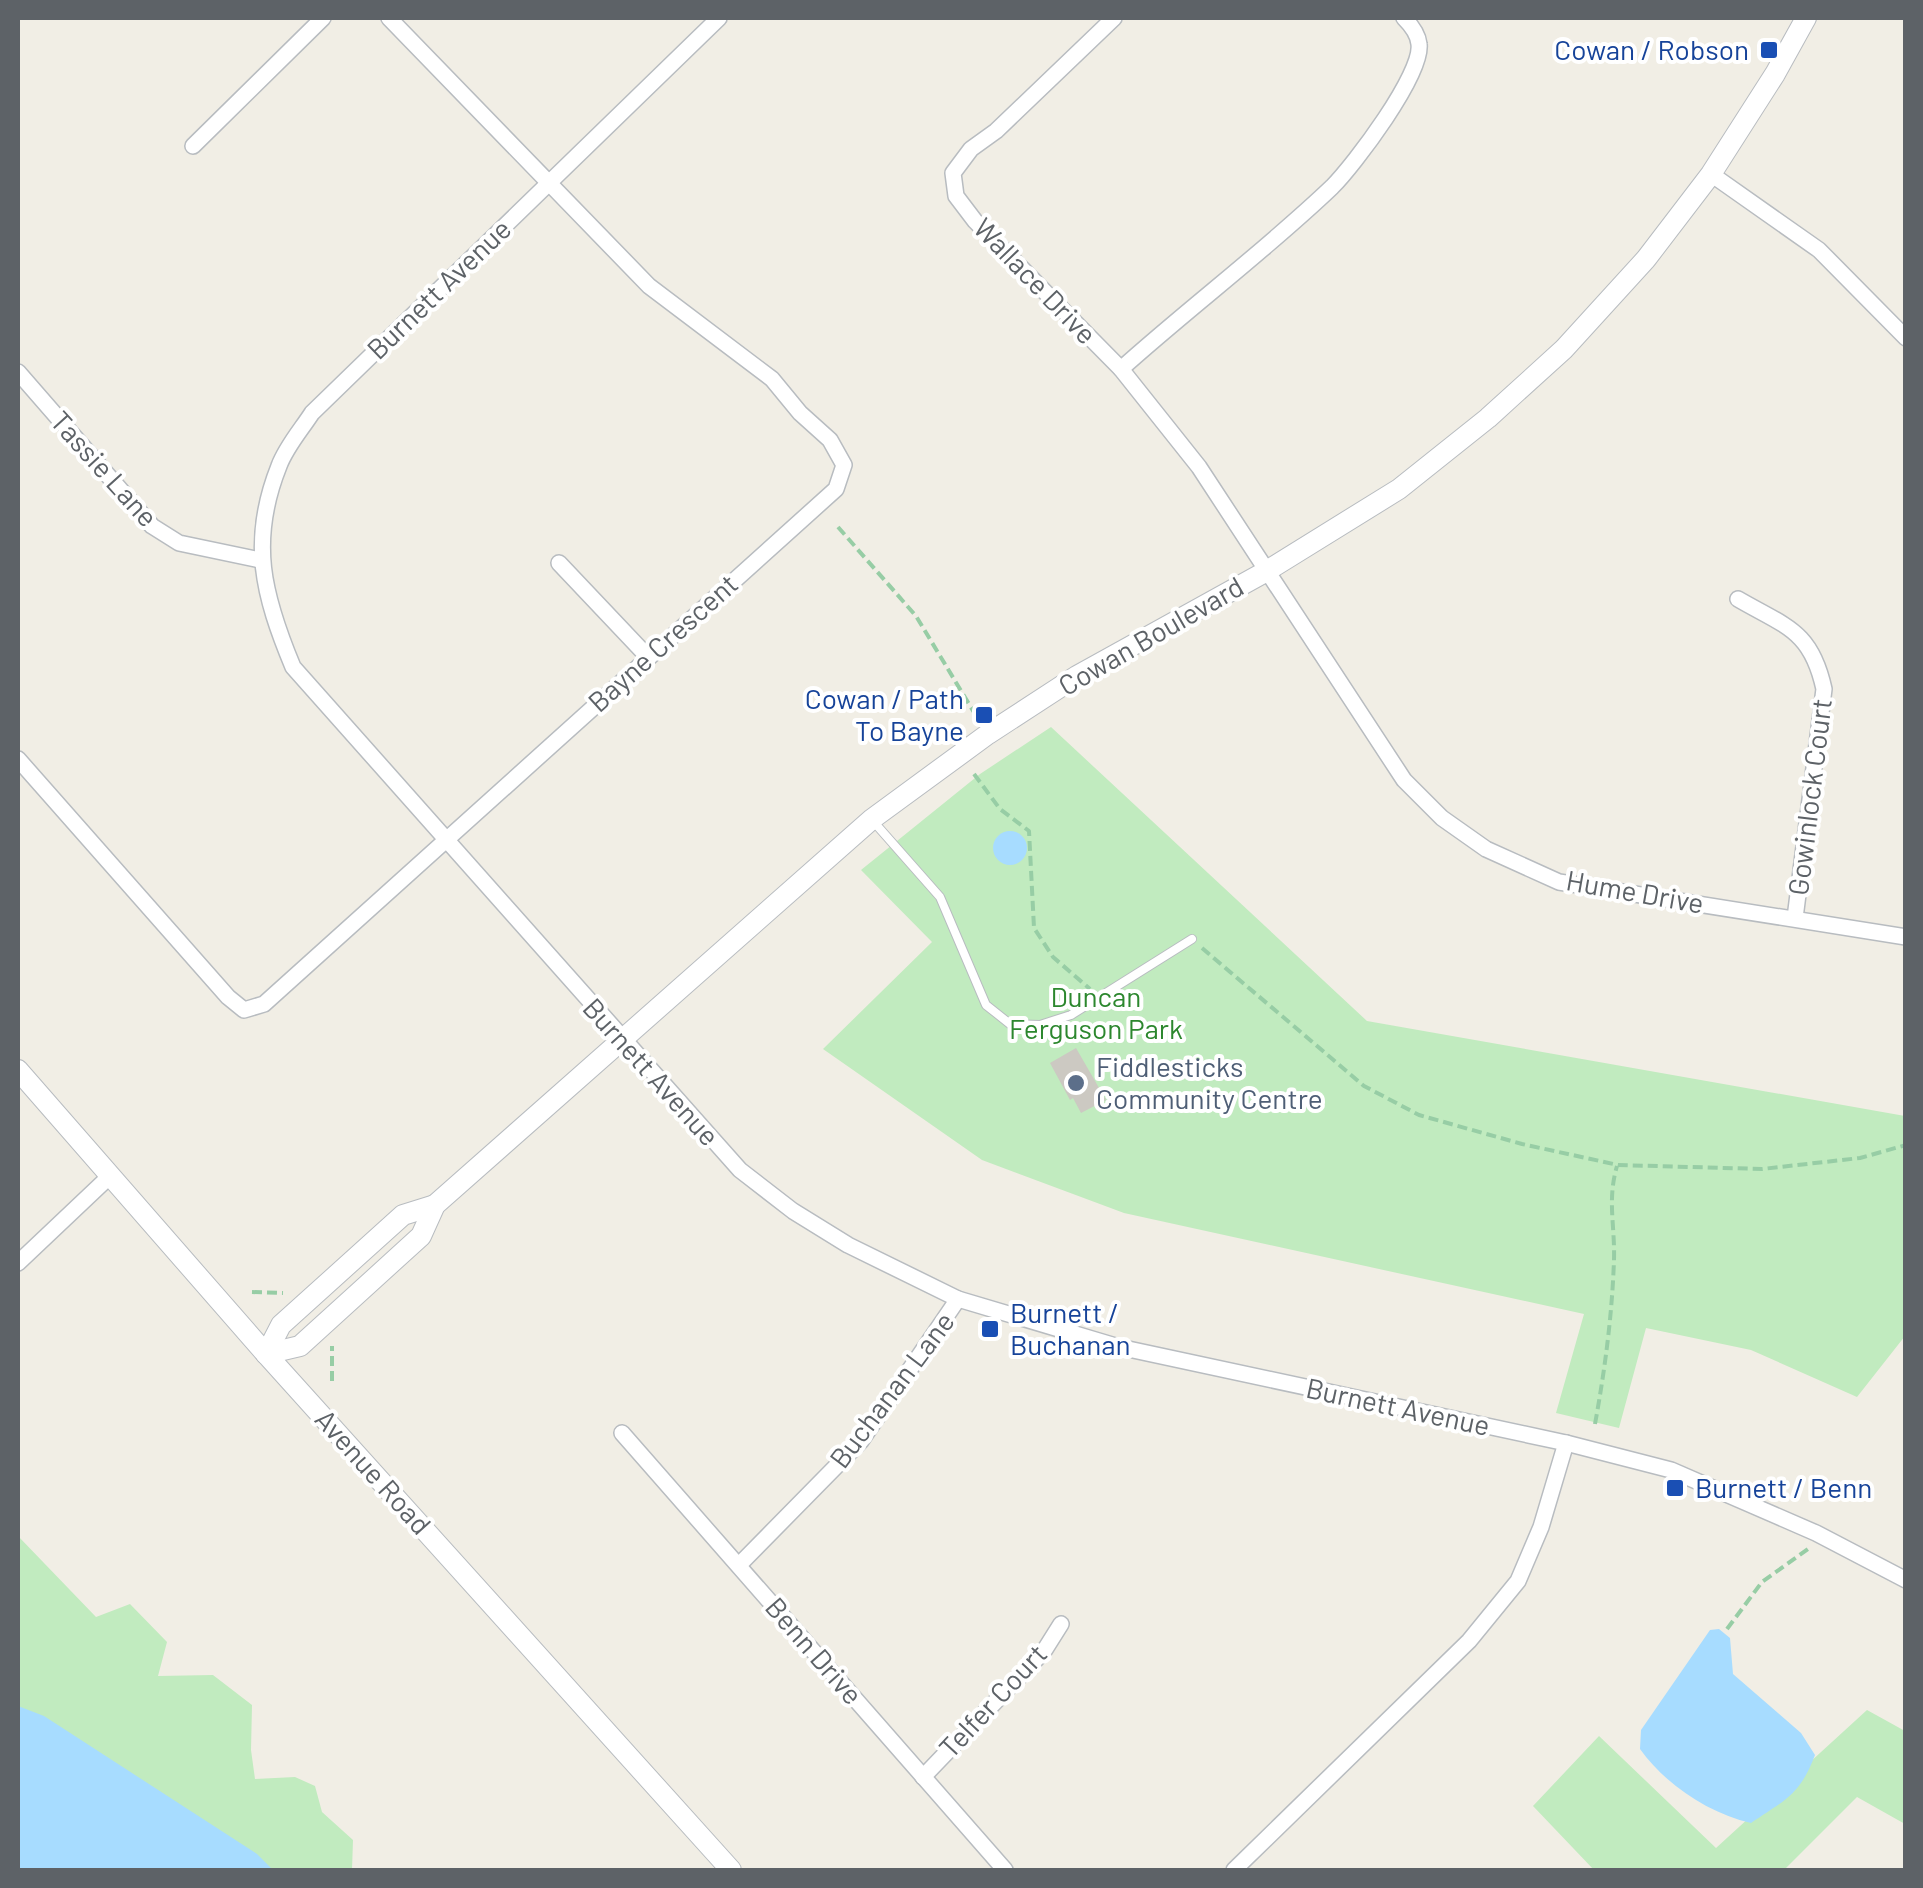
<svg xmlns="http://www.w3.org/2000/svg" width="1923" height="1888" viewBox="0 0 1923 1888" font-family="Barlow,sans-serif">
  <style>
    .green { fill: #c1ebbf }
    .water { fill: #a7dcff }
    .building { fill: #ccc9c2 }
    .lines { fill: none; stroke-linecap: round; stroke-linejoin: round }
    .service-casing { stroke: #b8bcc0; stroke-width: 10 }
    .minor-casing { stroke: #b8bcc0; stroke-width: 18 }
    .tertiary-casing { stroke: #b8bcc0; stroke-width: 22 }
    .path { stroke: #97cda5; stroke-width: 4; stroke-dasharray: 10 5; stroke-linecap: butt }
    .service { stroke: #fff; stroke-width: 8 }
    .minor { stroke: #fff; stroke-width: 15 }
    .tertiary { stroke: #fff; stroke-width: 20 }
    .transit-dot { fill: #1a4fb4; stroke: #fff; stroke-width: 4 }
    .service-dot { fill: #5c6f8a; stroke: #fff; stroke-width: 4 }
    .labels { text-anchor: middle; stroke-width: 8; stroke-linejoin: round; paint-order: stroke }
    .transit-label { font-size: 28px; fill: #164399; stroke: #fff; text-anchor: end }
    .street-label { font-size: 28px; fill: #5d6267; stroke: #fff }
    .park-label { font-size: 28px; fill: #2c872e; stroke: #fff }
    .service-label { font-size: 28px; fill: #4e5e75; stroke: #fff; text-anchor: start }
  </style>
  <rect width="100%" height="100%" fill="#f1eee5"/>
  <g class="green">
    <path d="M1051,727L1367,1021L1905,1116V1336L1857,1397L1751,1350L1646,1328L1619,1428L1556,1413L1584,1314L1124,1213L982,1160L823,1049L932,942L861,870L980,774Z"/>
    <path d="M18,1536L96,1617L130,1604L167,1642L158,1676L213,1675L252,1705L251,1750L255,1779L295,1777L315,1786L322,1812L353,1840L352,1870H18Z"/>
    <path d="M1867,1710L1905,1731V1824L1857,1797L1784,1870H1594L1533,1806L1599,1736L1716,1848Z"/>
  </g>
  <g class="water">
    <circle cx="1010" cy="848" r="17"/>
    <path d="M1719,1629L1730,1638L1733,1674L1801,1733L1815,1755C1800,1795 1785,1800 1751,1823C1708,1813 1665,1784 1640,1749L1641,1730L1710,1630Z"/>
    <path d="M18,1706L44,1716L257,1854L273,1870H18Z"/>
  </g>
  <path class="building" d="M1076,1048L1106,1100L1081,1113L1073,1098L1070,1100L1050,1063Z"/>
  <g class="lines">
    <g class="service-casing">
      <path id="service" d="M873,821L940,897L986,1005L1010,1024L1040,1025L1071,1015L1192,939"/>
    </g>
    <g class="minor-casing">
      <g id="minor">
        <path d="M719,18L312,413C301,430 286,447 279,466C249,541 263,595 293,667L740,1170L793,1211L848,1245L958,1299L1119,1347L1566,1443L1671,1470L1816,1533L1906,1580"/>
        <path d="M1114,18L996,131L971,149L953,173L956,196L975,221L1121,369L1199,467L1404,780L1442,818L1486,849L1559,882L1906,937"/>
        <path d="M193,146L323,18"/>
        <path d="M1711,174L1819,250L1906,338"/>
        <path d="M1121,369C1190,307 1265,251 1332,187C1354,165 1423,74 1419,44C1418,34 1410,24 1404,18"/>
        <path d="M18,372L152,526L179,543L260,560"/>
        <path d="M559,563L648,657"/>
        <path d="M1738,599C1786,627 1811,630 1824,689L1795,918"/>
        <path d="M18,759L228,997L244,1010L264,1004L836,489L844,465L830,440L800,413L772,379L649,286L389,18"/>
        <path d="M18,1263L111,1175"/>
        <path d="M622,1433L1005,1870"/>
        <path d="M739,1565L861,1441L958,1299"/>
        <path d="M923,1777L1044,1651L1061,1624"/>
        <path d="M1234,1870L1469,1641L1518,1581L1541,1527L1566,1443"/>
      </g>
    </g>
    <g class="tertiary-casing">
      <g id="tertiary">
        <path d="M18,1070L266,1354L731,1870"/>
        <path d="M266,1354L300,1346L421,1236L435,1205L872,819L988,734L1077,676L1265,572L1399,489L1488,418L1564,349L1646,259L1711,174L1775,74L1806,18"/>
        <path d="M266,1354L281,1325L403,1215L435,1205"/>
      </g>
    </g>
    <g class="path">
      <path d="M838,527L916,616L978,719"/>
      <path d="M974,774L1000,809L1029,831L1034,928L1053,957L1090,989"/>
      <path d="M1202,948L1364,1086L1419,1115L1522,1144L1618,1165L1762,1169L1860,1158L1906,1145"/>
      <path d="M252,1292L283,1293"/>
      <path d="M332,1381V1346"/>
      <path d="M1595,1424C1605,1369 1612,1316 1614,1260C1615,1225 1607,1200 1617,1166"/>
      <path d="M1727,1629L1762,1582L1808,1549"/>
    </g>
    <use href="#service" class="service"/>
    <use href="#minor" class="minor"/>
    <use href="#tertiary" class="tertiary"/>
  </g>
  <g class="transit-dot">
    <rect x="1759" y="40" width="20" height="20" rx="5"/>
    <rect x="974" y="705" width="20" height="20" rx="5"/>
    <rect x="980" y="1319" width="20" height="20" rx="5"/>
    <rect x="1665" y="1478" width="20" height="20" rx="5"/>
  </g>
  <circle class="service-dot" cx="1076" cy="1083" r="10"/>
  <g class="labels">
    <g class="transit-label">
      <text x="1749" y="60">Cowan / Robson</text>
      <text x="964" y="709">Cowan / Path<tspan x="964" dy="32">To Bayne</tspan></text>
      <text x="1010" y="1323" text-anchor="start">Burnett /<tspan x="1010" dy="32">Buchanan</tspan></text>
      <text x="1695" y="1498" text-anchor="start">Burnett / Benn</text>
    </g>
    <g class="street-label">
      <text transform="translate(1035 281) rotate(46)" y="10">Wallace Drive</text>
      <text transform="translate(439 289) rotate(-44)" y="10">Burnett Avenue</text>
      <text transform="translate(104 469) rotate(48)" y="10">Tassie Lane</text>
      <text transform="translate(1151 636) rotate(-30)" y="10">Cowan Boulevard</text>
      <text transform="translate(663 643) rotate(-42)" y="10">Bayne Crescent</text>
      <text transform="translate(1810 797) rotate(-83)" y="10">Gowinlock Court</text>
      <text transform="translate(1635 892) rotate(10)" y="10">Hume Drive</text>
      <text transform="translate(651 1072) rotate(48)" y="10">Burnett Avenue</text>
      <text transform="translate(892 1390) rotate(-53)" y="10">Buchanan Lane</text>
      <text transform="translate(1398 1407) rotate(12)" y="10">Burnett Avenue</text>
      <text transform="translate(373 1472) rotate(48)" y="10">Avenue Road</text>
      <text transform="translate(814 1651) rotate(49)" y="10">Benn Drive</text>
      <text transform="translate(993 1701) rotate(-47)" y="10">Telfer Court</text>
    </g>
    <g class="park-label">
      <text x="1096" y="1007">Duncan<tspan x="1096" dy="32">Ferguson Park</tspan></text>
    </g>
    <g class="service-label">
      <text x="1096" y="1077">Fiddlesticks<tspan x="1096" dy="32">Community Centre</tspan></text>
    </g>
  </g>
  <rect width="1923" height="1888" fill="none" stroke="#5d6267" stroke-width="40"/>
</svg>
